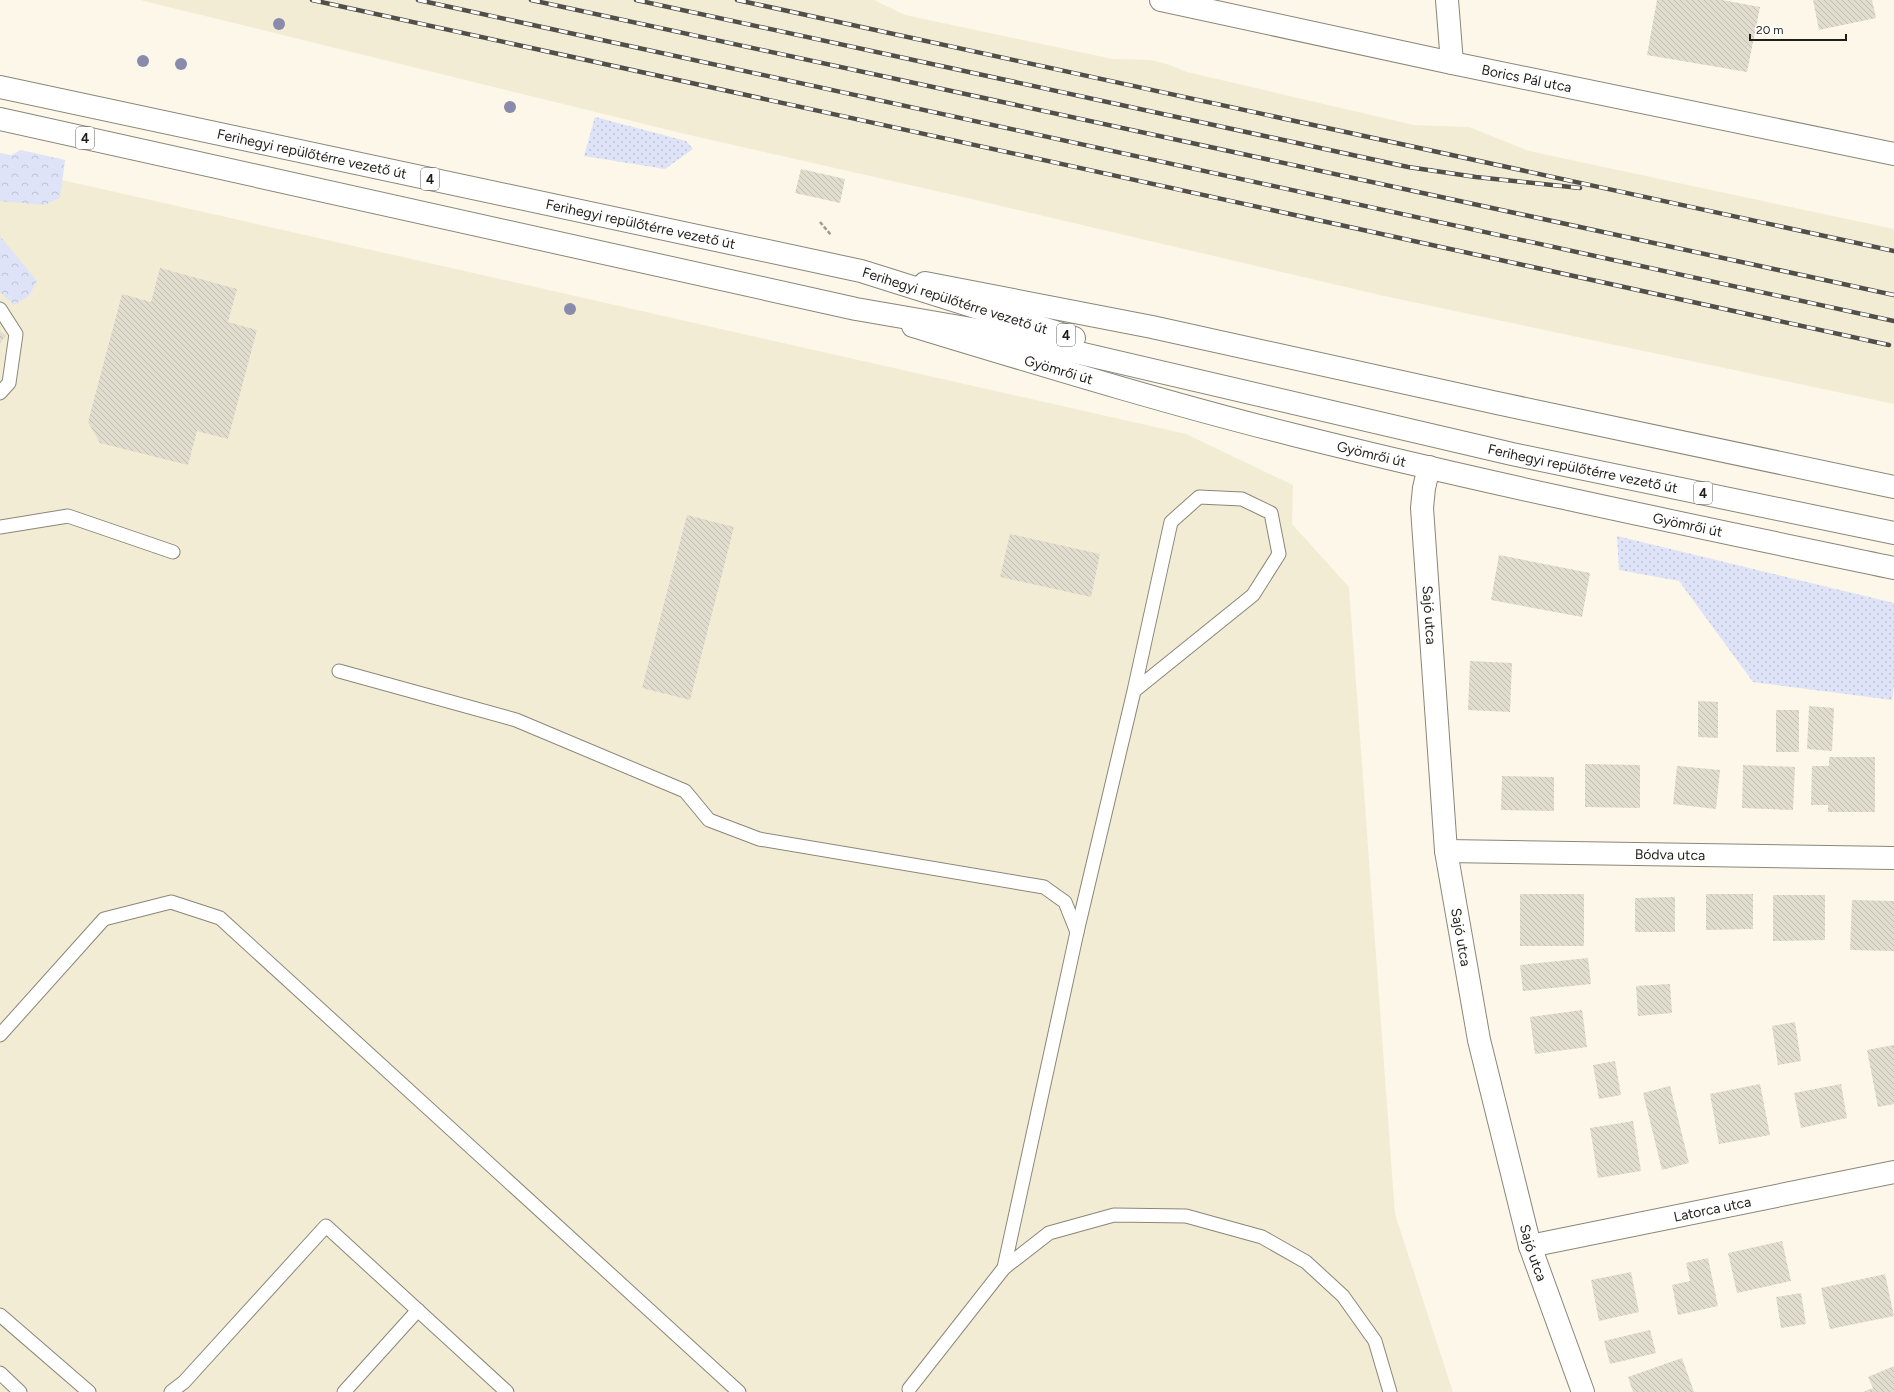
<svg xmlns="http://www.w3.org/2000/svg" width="1894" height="1392" viewBox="0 0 1894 1392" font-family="Figtree,sans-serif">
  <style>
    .built { fill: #f3ecd5 }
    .grass { fill: url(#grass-dots) }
    .forest { fill: url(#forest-crowns) }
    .building { fill: url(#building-back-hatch) }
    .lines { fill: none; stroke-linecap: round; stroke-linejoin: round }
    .service-casing { stroke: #8a8678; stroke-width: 15 }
    .minor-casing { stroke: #8a8678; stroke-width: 24 }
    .tertiary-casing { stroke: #8a8678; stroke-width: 24 }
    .primary-casing { stroke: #8a8678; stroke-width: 24 }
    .path { stroke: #9f9c91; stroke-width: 2.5; stroke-dasharray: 4 2; stroke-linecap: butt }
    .service { stroke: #fff; stroke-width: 13 }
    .minor { stroke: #fff; stroke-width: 22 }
    .tertiary { stroke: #fff; stroke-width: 22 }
    .primary { stroke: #fff; stroke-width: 22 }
    .rail-casing { stroke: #514f47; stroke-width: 4.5 }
    .rail { stroke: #fff; stroke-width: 3; stroke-dasharray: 9; stroke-linecap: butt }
    .tree { fill: #888bac }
    .labels { text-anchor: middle; stroke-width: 4; stroke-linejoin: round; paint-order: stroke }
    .shield { fill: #fff; stroke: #63625e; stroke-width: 1 }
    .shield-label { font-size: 13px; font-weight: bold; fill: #201e19 }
    .street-label { font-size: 14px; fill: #201e19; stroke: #fff }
  </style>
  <defs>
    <pattern id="grass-dots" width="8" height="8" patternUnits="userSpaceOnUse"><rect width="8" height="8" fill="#dee3f8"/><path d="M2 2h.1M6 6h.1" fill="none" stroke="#bec2d4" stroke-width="1.8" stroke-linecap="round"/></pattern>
    <pattern id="forest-crowns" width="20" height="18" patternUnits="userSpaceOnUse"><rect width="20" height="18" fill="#dee3f8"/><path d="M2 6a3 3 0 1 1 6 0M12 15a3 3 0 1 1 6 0" fill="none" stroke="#bec2d4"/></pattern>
    <pattern id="building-back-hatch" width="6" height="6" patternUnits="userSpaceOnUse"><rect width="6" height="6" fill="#e1ddce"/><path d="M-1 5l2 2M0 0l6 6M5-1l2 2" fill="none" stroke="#c1bdb0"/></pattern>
  </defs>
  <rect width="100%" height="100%" fill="#fcf7e8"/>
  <g class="built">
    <path d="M140,0H874L905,15L1113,59L1150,60L1167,64L1187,72L1414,125L1469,127L1529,151L1894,229V404L1384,296L967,198L685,134Z"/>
    <path d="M0,166L1186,434L1293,485L1292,524L1349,587L1395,1214L1453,1392H0Z"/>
  </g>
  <g class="grass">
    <path d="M595,117L686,141L693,149L665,169L584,156Z"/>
    <path d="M1617,536L1894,603V684L1892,700L1753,682L1679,581L1619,570Z"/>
  </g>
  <g class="forest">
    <path d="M21,150L65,160L60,198L44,205L0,201V153L11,155Z"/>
    <path d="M0,236L37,281L29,296L14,305L0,292Z"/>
  </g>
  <g class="building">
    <path d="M1657,0H1722L1760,7L1747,72L1647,55Z"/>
    <path d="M1813,0H1872L1876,18L1819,30Z"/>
    <path d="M801,169L845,179L840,203L795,193Z"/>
    <path d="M160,268L237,289L228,322L257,330L228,439L197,431L188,465L100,443L88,422L122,294L151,302Z"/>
    <path d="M0,331L6,336L0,343Z"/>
    <path d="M687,515L734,527L690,700L642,688Z"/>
    <path d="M1010,534L1100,554L1091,597L1000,577Z"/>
    <path d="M1499,555L1590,573L1582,617L1491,600Z"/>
    <path d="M1470,661L1512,663L1510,712L1468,710Z"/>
    <path d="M1698,701L1718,702V738L1698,737Z"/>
    <path d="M1809,706L1834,708L1832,751L1807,749Z"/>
    <rect x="1776" y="710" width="23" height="42"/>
    <path d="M1829,757H1875V812H1828V805H1811L1812,766H1829Z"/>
    <path d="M1585,764L1640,765V808L1585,807Z"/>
    <path d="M1743,765L1795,767L1793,810L1742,808Z"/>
    <path d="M1677,766L1720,770L1716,809L1673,804Z"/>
    <path d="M1502,776L1554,777V811L1501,810Z"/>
    <rect x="1520" y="894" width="64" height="52"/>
    <path d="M1706,894H1753V929L1706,930Z"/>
    <path d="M1773,895H1825V940L1773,941Z"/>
    <path d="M1675,897V932H1635V898Z"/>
    <path d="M1852,900L1894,901V951L1850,950Z"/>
    <path d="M1588,958L1591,984L1523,991L1520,965Z"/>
    <path d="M1670,984L1672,1013L1638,1016L1636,986Z"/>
    <path d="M1582,1010L1587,1047L1535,1054L1530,1017Z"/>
    <path d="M1795,1022L1801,1061L1778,1065L1772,1026Z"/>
    <path d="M1894,1045V1104L1878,1107L1867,1050Z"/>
    <path d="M1615,1061L1621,1095L1599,1099L1593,1065Z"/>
    <path d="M1760,1084L1770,1135L1719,1144L1710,1094Z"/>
    <path d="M1841,1084L1847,1118L1801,1128L1794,1093Z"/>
    <path d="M1670,1086L1689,1163L1662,1170L1643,1093Z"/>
    <path d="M1633,1121L1641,1171L1598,1178L1590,1128Z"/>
    <path d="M1782,1241L1791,1281L1737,1293L1728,1253Z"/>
    <path d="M1708,1258L1718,1306L1678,1315L1672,1285L1690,1281L1686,1263Z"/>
    <path d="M1631,1272L1639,1312L1599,1321L1591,1280Z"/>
    <path d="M1885,1274L1894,1316L1830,1329L1821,1288Z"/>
    <path d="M1801,1293L1806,1324L1781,1328L1776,1297Z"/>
    <path d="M1650,1330L1656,1353L1610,1364L1604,1341Z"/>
    <path d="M1682,1358L1694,1392H1633L1628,1377Z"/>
    <path d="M1894,1366V1392H1863L1873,1388L1868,1377Z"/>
  </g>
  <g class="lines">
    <g class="service-casing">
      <g id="service">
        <path d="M0,309L16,334L9,383L0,393"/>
        <path d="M0,527L68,516L173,552"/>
        <path d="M339,671L516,720L685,791L709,820L759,839L1044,887L1065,902L1077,932L1004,1268"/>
        <path d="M1077,932L1134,691L1253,595L1279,554L1271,513L1242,499L1199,497L1171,522L1134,691"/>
        <path d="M0,1035L104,919L171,902L220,918L739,1392"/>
        <path d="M0,1315L89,1392"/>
        <path d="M0,1373L20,1392"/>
        <path d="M909,1389L1004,1268L1049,1233L1114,1215L1186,1216L1262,1237L1306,1262L1343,1296L1375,1341L1390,1392"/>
        <path d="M171,1392L184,1382L326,1226L507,1392"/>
        <path d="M344,1392L418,1310"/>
      </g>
    </g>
    <g class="minor-casing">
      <g id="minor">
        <path id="s1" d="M1161,0L1452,63L1894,154"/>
        <path d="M1447,0L1452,63"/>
        <path id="s2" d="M1429,467L1424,488L1422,508L1446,851L1479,1040L1530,1246L1583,1392"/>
        <path id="s3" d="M1446,851L1894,858"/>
        <path id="s4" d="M1530,1246L1894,1172"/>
      </g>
    </g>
    <g class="tertiary-casing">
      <g id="tertiary">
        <path d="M925,283L1152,327L1497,403L1894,487"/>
        <path id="s5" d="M913,326C1039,364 1166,403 1294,435C1493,485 1694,526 1894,568"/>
      </g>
    </g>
    <g class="primary-casing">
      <g id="primary">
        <path id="s6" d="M0,87L861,271L1074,338"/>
        <path id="s7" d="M0,119L856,309L989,332L1512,454L1894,533"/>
      </g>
    </g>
    <path class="path" d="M820,222L831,235"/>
    <use href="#service" class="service"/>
    <use href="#minor" class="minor"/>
    <use href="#tertiary" class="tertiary"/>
    <use href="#primary" class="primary"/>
    <g class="rail-casing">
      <g id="rail">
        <path d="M312,0L1889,345"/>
        <path d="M418,0L1894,321"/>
        <path d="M531,0L1894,295"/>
        <path d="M636,0L1408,167L1476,177L1580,188"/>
        <path d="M737,0L1894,251"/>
      </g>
    </g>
    <use href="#rail" class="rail"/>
  </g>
  <g class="tree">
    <circle cx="279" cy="24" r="6"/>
    <circle cx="143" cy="61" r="6"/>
    <circle cx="181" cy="64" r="6"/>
    <circle cx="510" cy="107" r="6"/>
    <circle cx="570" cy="309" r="6"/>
  </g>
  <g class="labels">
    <g class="shield">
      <rect x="76" y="127" width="18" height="22" rx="3"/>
      <rect x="421" y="168" width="18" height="22" rx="3"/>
      <rect x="1057" y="324" width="18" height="22" rx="3"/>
      <rect x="1694" y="482" width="18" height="22" rx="3"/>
    </g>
    <g class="shield-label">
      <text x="85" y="143">4</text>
      <text x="430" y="184">4</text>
      <text x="1066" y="340">4</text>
      <text x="1703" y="498">4</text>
    </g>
    <g class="street-label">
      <text dy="5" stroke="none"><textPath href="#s1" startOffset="374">Borics Pál utca</textPath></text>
      <text dy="5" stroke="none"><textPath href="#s6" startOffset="319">Ferihegyi repülőtérre vezető út</textPath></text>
      <text dy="5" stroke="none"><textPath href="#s6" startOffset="655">Ferihegyi repülőtérre vezető út</textPath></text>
      <text dy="5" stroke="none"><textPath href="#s6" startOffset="979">Ferihegyi repülőtérre vezető út</textPath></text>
      <text dy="5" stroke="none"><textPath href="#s5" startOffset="152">Gyömrői út</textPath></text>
      <text dy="5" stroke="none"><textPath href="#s5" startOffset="476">Gyömrői út</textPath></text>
      <text dy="5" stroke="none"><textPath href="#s7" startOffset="1621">Ferihegyi repülőtérre vezető út</textPath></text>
      <text dy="5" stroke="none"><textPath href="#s5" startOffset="800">Gyömrői út</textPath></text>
      <text dy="5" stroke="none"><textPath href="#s2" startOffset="149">Sajó utca</textPath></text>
      <text dy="5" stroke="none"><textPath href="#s3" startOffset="224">Bódva utca</textPath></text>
      <text dy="5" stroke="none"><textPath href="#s2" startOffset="473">Sajó utca</textPath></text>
      <text dy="5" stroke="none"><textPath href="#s4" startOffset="186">Latorca utca</textPath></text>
      <text dy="5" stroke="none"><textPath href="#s2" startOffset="797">Sajó utca</textPath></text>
    </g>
  </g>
  <path d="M1750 34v6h96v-6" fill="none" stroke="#201e19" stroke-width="2"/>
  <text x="1756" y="34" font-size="12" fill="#201e19" stroke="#ffffff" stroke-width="3" paint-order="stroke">20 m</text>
</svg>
